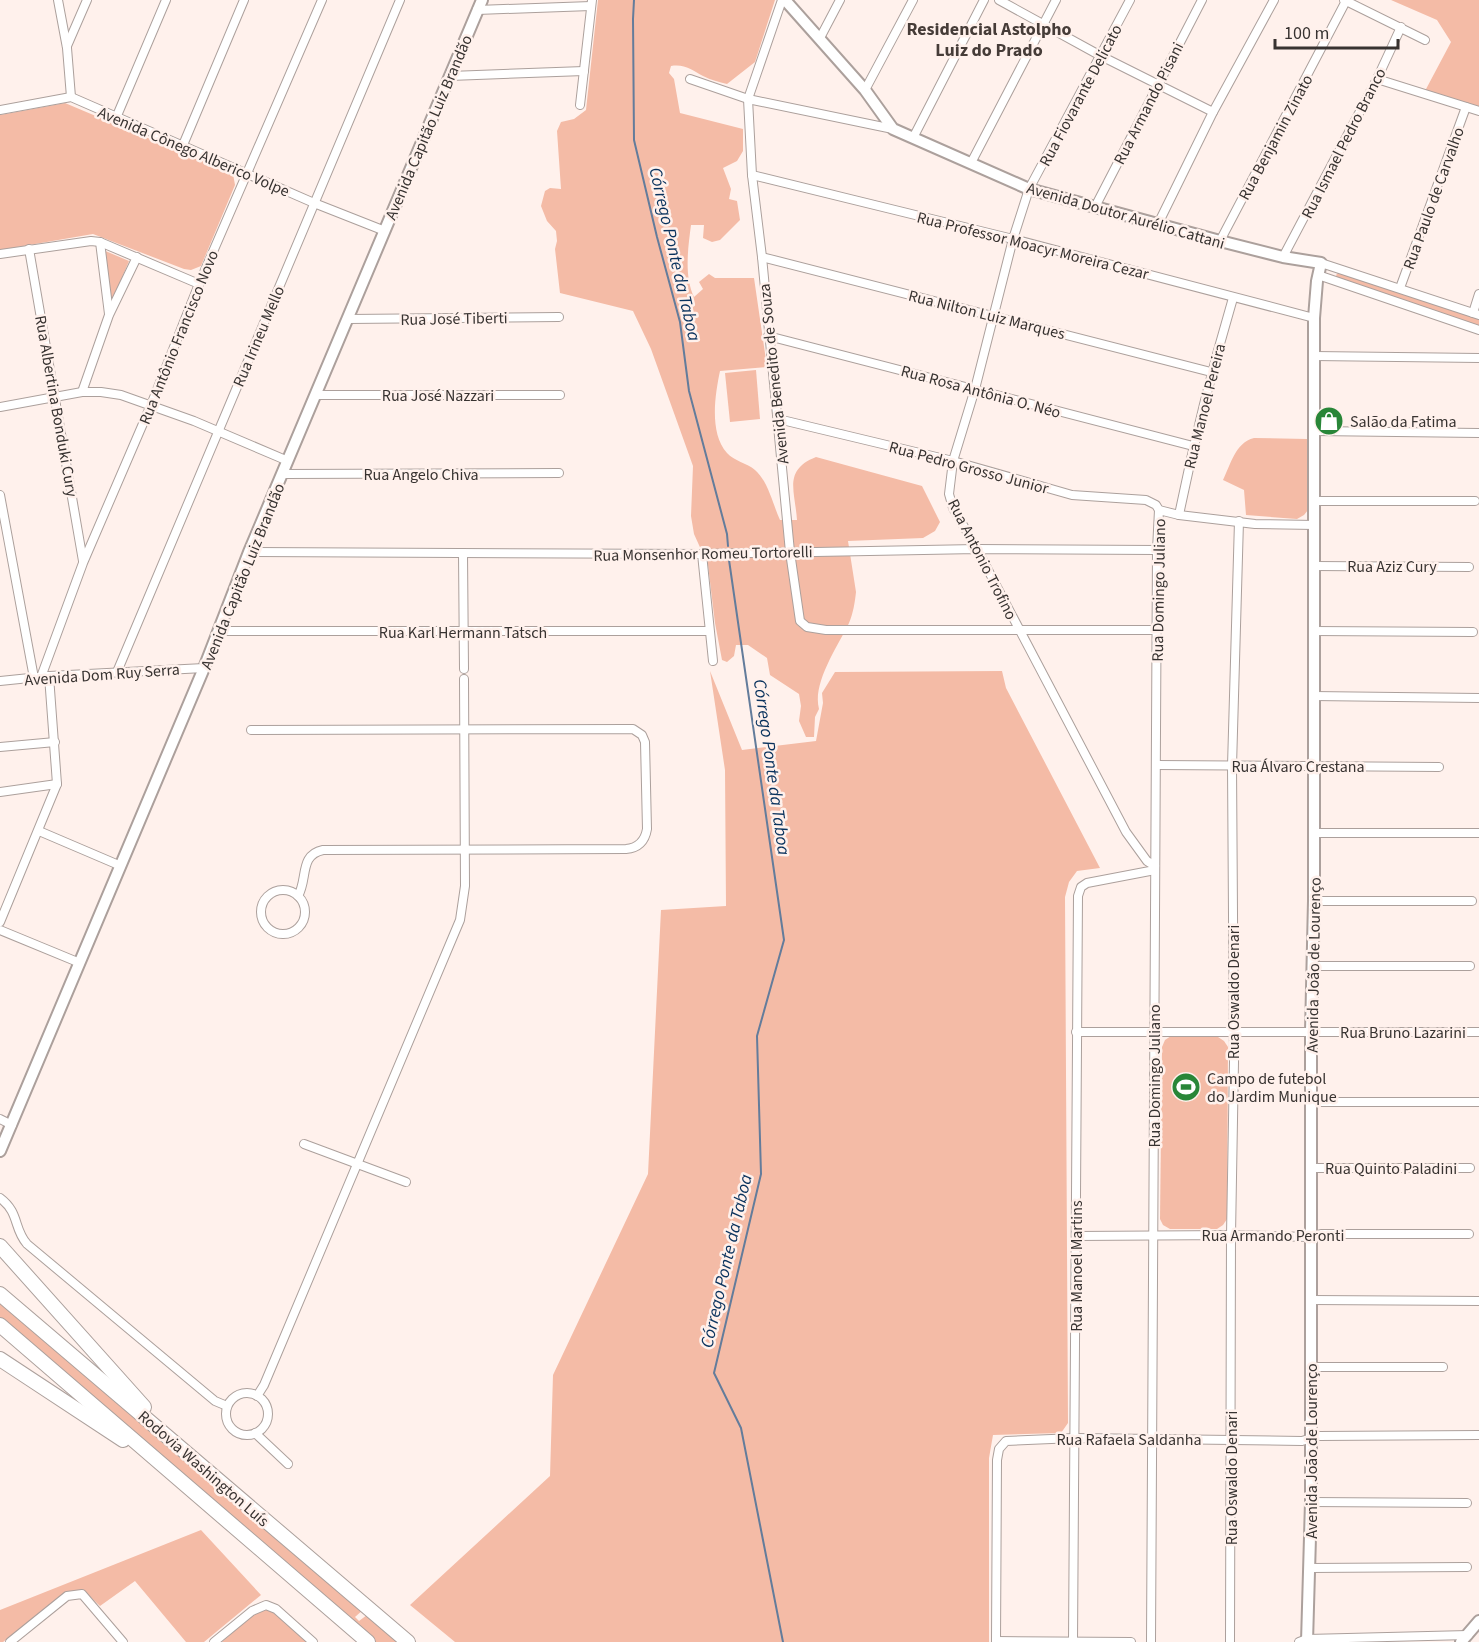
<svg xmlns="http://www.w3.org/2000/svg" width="1479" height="1642" viewBox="0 0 1479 1642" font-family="'Source Sans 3',sans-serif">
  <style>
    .green { fill: #f4bba6 }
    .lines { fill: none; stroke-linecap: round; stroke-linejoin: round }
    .stream { stroke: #637c9b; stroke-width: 2 }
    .street-casing { stroke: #aca09c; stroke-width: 10 }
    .secondary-casing { stroke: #aca09c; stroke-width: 14 }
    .highway-casing { stroke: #aca09c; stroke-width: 16 }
    .street { stroke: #fff; stroke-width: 8 }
    .secondary { stroke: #fff; stroke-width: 10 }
    .highway { stroke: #fff; stroke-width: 14 }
    .labels { text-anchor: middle; stroke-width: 5; stroke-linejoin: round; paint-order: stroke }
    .street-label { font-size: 16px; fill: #383331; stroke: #fff1ec }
    .poi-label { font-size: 16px; fill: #383331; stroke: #fff1ec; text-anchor: start }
    .neighbourhood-label { font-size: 18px; font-weight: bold; fill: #463c38; stroke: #fff1ec }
    .water-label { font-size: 18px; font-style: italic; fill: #09325d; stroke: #fff1ec }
  </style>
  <rect width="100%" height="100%" fill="#fff1ec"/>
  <g class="green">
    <path d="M598,0H775L755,62L727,84C719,82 711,80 703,76C691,70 686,64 671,66L669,73L674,79L680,113L743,129V151L737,161L723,168L731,189L729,199L737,201L740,220L720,240L712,242L703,238L704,225H691C688,248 684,276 694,297L703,289L699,282L709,274L715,278H754L767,367L720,371C715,395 709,433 727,453C734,461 747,463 755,470C768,481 773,505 780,520H797C795,491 783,470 816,457L922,486L940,522L935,531L923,538L848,541L856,592C855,602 853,614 849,623C838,646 812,683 819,709L815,717L814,737H806L799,721L801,706L799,694L770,675L767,658L748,645H736L734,656L727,662L722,660L715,623L708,565L694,534L691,516L693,466L651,349L633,311L560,293L555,249L557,241L556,231L547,221L541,206L545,191L550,188L561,189L557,131L561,122L574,119L586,110Z"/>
    <path d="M1391,0H1479V109L1425,91L1451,42L1437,20Z"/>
    <path d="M65,103L233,174L235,185L201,266L191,270L184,269L93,234L0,250V115Z"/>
    <path d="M103,250L129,261L113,299H111Z"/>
    <path d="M1339,272L1479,319V328L1338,279L1336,275Z"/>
    <path d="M756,370L760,419L730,422L725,373Z"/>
    <path d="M1254,438L1307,439L1308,510L1304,515L1297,519L1246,515L1244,490L1223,480C1231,464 1235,443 1254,438Z"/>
    <path d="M710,671L742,750L816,741L823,703L822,693L835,672L1002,671L1006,688L1100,868L1077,871L1069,882L1065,897L1068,1423L1061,1433L993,1435L989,1458V1642H455L410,1605L550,1476L553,1375L648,1174L661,910L726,906L725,770Z"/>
    <path d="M1171,1036L1218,1037L1224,1041L1228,1047L1227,1219L1223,1225L1217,1229H1170L1163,1225L1160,1219L1162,1047L1165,1040Z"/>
    <path d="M0,1301L364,1609L355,1617L359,1621L367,1615L399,1642H375L354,1625L0,1320Z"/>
    <path d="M201,1530L261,1595L204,1642H186L135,1581L100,1606L84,1591H69L3,1642H0V1610Z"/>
    <path d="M268,1608L276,1611L310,1642H222L255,1612Z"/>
  </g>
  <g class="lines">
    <g class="stream">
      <path d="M634,0L633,19L634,140L657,237L680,322L689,391L727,534L728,546"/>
      <path d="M729,560L784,940L757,1036L761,1174L714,1373L741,1428L783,1642"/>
    </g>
    <g class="street-casing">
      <g id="street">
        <path d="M58,0L67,48L71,97"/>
        <path d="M782,0L748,99L752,175L762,257L790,552L800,621L807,627L826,630H1157"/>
        <path d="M999,0L1101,56L1213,112"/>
        <path d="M1130,0L1029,189L1013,239L975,389L953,461L949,494L953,508L977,549L1126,832L1147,861L1155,866"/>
        <path d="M1344,0L1425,40"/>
        <path d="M477,10L591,6"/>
        <path d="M820,38L840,0"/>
        <path d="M67,46L87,0"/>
        <path d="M450,76L584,71"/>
        <path d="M690,79L748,99L893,129"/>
        <path d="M1377,79L1479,111"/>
        <path d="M865,90L913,0"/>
        <path d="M580,105L592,0"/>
        <path d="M0,110L71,97L314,203L385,231"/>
        <path d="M116,118L166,0"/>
        <path d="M913,138L984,0"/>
        <path d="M183,145L244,0"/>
        <path d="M971,163L1056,0"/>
        <path d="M752,175L1013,239L1314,318"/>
        <path d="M1095,207L1202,0"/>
        <path d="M1158,224L1213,112L1274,0"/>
        <path d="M1220,241L1346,1"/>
        <path d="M100,242L109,314"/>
        <path d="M29,249L83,561"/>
        <path d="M0,254L91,241L100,242L199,284"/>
        <path d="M762,257L1211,372"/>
        <path d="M1283,257L1377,79L1401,27"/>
        <path d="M1321,263L1479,315"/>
        <path d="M1318,275L1479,330"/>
        <path d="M1400,288L1466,107"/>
        <path d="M1473,313L1479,294"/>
        <path d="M348,319L559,317"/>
        <path d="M768,336L1193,446"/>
        <path d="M1314,356L1479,358"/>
        <path d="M82,392L109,315L137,257"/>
        <path d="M316,395H560"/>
        <path d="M0,407L82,392H101L121,395L194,421L288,461"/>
        <path d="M778,419L953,461L1072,495L1146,500L1156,505L1159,510L1179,515L1255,524L1315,525"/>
        <path d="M1314,431L1479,433"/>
        <path d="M283,474L559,473"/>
        <path d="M0,495L34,678"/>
        <path d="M1314,501H1475"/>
        <path d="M1179,515C1194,441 1212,369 1233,298"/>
        <path d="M249,552L702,554L977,549L1157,550"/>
        <path d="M463,554L464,669"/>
        <path d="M702,554L713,661"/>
        <path d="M1315,566L1469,567"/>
        <path d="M218,631H709"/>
        <path d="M1313,631L1473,632"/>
        <path d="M117,672L400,0"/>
        <path d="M41,677L83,563L151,405L199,284L322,0"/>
        <path d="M0,681L49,676L204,668"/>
        <path d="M1313,696L1479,698"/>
        <path d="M251,730L633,729L642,735L645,742L647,829C645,841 638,848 626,849L323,850C299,855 308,879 298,896"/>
        <path d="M0,747L55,742"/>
        <path d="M1157,765L1439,767"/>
        <path d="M0,792L57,784"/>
        <path d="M39,831L121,866"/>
        <path d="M1314,833H1479"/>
        <circle cx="283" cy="912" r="22"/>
        <path d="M1314,901H1472"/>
        <path d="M0,922L57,784L49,676"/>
        <path d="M0,930L80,963"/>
        <path d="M1312,966H1470"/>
        <path d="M1076,1032H1479"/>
        <path d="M1312,1102H1479"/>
        <path d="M0,1119L12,1125"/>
        <path d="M304,1144L406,1182"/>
        <path d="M1312,1168H1470"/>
        <path d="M0,1198C20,1213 13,1228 27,1244L215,1401L227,1406"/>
        <path d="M1076,1236L1231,1235L1310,1237L1321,1234H1469"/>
        <path d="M1311,1300L1479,1301"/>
        <path d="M1311,1367H1443"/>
        <circle cx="247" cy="1414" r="21"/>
        <path d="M257,1396L264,1385L460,920L465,886L464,679"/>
        <path d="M255,1433L288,1464"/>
        <path d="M1311,1502L1467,1503"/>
        <path d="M1310,1568L1467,1567"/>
        <path d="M996,1641L1131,1642"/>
        <path d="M10,1642L67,1596L82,1594L123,1642"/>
        <path d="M214,1642L252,1611L266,1605L276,1609L313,1642"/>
        <path d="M996,1642L997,1460L999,1449L1006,1441L1075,1438L1302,1441L1318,1436L1479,1435"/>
        <path d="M1073,1642L1078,896L1081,887L1087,883L1155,870"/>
        <path d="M1151,1642L1157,550L1159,510"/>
        <path d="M1230,1642L1231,1235L1234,1062L1232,766L1239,521"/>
        <path d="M1299,1642L1307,1639L1468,1635"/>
      </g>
    </g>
    <g class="secondary-casing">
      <g id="secondary">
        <path d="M785,0L865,90L893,129L1029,189L1220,241L1283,257L1321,263L1317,281L1314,318V901L1311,1032V1502L1307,1642"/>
        <path d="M0,1151L204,668L249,552L482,0"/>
        <path d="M1461,1642L1479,1621"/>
      </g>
    </g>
    <g class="highway-casing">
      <g id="highway">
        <path d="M0,1246L144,1407"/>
        <path d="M0,1294L408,1642"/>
        <path d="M0,1325L368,1642"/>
        <path d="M0,1359L123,1440"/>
      </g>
    </g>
    <use href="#street" class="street"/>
    <use href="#secondary" class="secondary"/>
    <use href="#highway" class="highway"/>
  </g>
  <defs>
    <g id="shop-disc" transform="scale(1.5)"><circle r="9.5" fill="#298638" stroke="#fff1ec"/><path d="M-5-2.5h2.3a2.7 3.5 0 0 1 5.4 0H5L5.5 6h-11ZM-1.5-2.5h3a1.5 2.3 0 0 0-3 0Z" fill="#fff"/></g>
    <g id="stadium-disc" transform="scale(1.5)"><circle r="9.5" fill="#298638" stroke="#fff1ec"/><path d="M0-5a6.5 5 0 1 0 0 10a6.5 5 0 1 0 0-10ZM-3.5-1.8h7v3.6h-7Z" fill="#fff"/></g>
  </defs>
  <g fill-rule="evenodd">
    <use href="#shop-disc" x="1329" y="421"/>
    <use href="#stadium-disc" x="1186" y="1087"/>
  </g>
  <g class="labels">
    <g class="street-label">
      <text transform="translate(1080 95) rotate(-62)" y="6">Rua Fiovarante Delicato</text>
      <text transform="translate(1148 103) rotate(-63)" y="6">Rua Armando Pisani</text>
      <text transform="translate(428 127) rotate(-67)" y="6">Avenida Capitão Luiz Brandão</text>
      <text transform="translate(1275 137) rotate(-62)" y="6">Rua Benjamin Zinato</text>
      <text transform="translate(1343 143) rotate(-63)" y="6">Rua Ismael Pedro Branco</text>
      <text transform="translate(194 151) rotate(23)" y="6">Avenida Cônego Alberico Volpe</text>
      <text transform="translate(1433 198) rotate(-70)" y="6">Rua Paulo de Carvalho</text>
      <text transform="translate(1126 215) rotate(16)" y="6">Avenida Doutor Aurélio Cattani</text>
      <text transform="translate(1033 245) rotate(14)" y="6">Rua Professor Moacyr Moreira Cezar</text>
      <text transform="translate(987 314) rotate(14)" y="6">Rua Nilton Luiz Marques</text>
      <text transform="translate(454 318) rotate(-1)" y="6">Rua José Tiberti</text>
      <text transform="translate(258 336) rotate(-67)" y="6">Rua Irineu Mello</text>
      <text transform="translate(178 337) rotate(-68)" y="6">Rua Antônio Francisco Novo</text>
      <text transform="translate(773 374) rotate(-96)" y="6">Avenida Benedito de Souza</text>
      <text transform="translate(981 391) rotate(15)" y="6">Rua Rosa Antônia O. Néo</text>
      <text x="438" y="401">Rua José Nazzari</text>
      <text transform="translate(57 406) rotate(80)" y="6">Rua Albertina Bonduki Cury</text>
      <text transform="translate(1204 406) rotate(-76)" y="6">Rua Manoel Pereira</text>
      <text transform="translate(969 467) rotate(15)" y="6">Rua Pedro Grosso Junior</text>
      <text x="421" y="480">Rua Angelo Chiva</text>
      <text transform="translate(703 553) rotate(-1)" y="6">Rua Monsenhor Romeu Tortorelli</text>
      <text transform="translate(983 559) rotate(63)" y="6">Rua Antonio Trofino</text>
      <text x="1392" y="572">Rua Aziz Cury</text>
      <text transform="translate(242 576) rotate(-68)" y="6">Avenida Capitão Luiz Brandão</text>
      <text transform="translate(1158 590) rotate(-89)" y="6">Rua Domingo Juliano</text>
      <text x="463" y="638">Rua Karl Hermann Tatsch</text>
      <text transform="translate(102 674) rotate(-4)" y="6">Avenida Dom Ruy Serra</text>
      <text x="1298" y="772">Rua Álvaro Crestana</text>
      <text transform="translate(1313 965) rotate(-89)" y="6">Avenida João de Lourenço</text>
      <text transform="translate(1233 992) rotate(-90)" y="6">Rua Oswaldo Denari</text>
      <text x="1403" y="1038">Rua Bruno Lazarini</text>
      <text transform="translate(1154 1076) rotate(-90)" y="6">Rua Domingo Juliano</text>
      <text x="1391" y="1174">Rua Quinto Paladini</text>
      <text x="1273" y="1241">Rua Armando Peronti</text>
      <text transform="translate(1076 1266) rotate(-90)" y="6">Rua Manoel Martins</text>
      <text x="1129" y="1445">Rua Rafaela Saldanha</text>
      <text transform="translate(1311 1451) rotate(-90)" y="6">Avenida João de Lourenço</text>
      <text transform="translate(204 1468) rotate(41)" y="6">Rodovia Washington Luís</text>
      <text transform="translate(1231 1478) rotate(-90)" y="6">Rua Oswaldo Denari</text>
    </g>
    <g class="poi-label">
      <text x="1350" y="427">Salão da Fatima</text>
      <text x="1207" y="1084">Campo de futebol<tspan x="1207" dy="18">do Jardim Munique</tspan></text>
    </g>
    <g class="neighbourhood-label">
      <text x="989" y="35">Residencial Astolpho<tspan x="989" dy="21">Luiz do Prado</tspan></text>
    </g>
    <g class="water-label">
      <text transform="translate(675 254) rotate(77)" y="6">Córrego Ponte da Taboa</text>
      <text transform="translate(772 767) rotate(82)" y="6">Córrego Ponte da Taboa</text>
      <text transform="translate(726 1261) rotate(-77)" y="6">Córrego Ponte da Taboa</text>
    </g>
  </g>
  <path d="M1275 39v9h123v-9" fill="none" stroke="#383331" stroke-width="3"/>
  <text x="1284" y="39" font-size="18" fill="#383331" stroke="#fff1ec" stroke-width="4.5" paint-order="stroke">100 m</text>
</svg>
